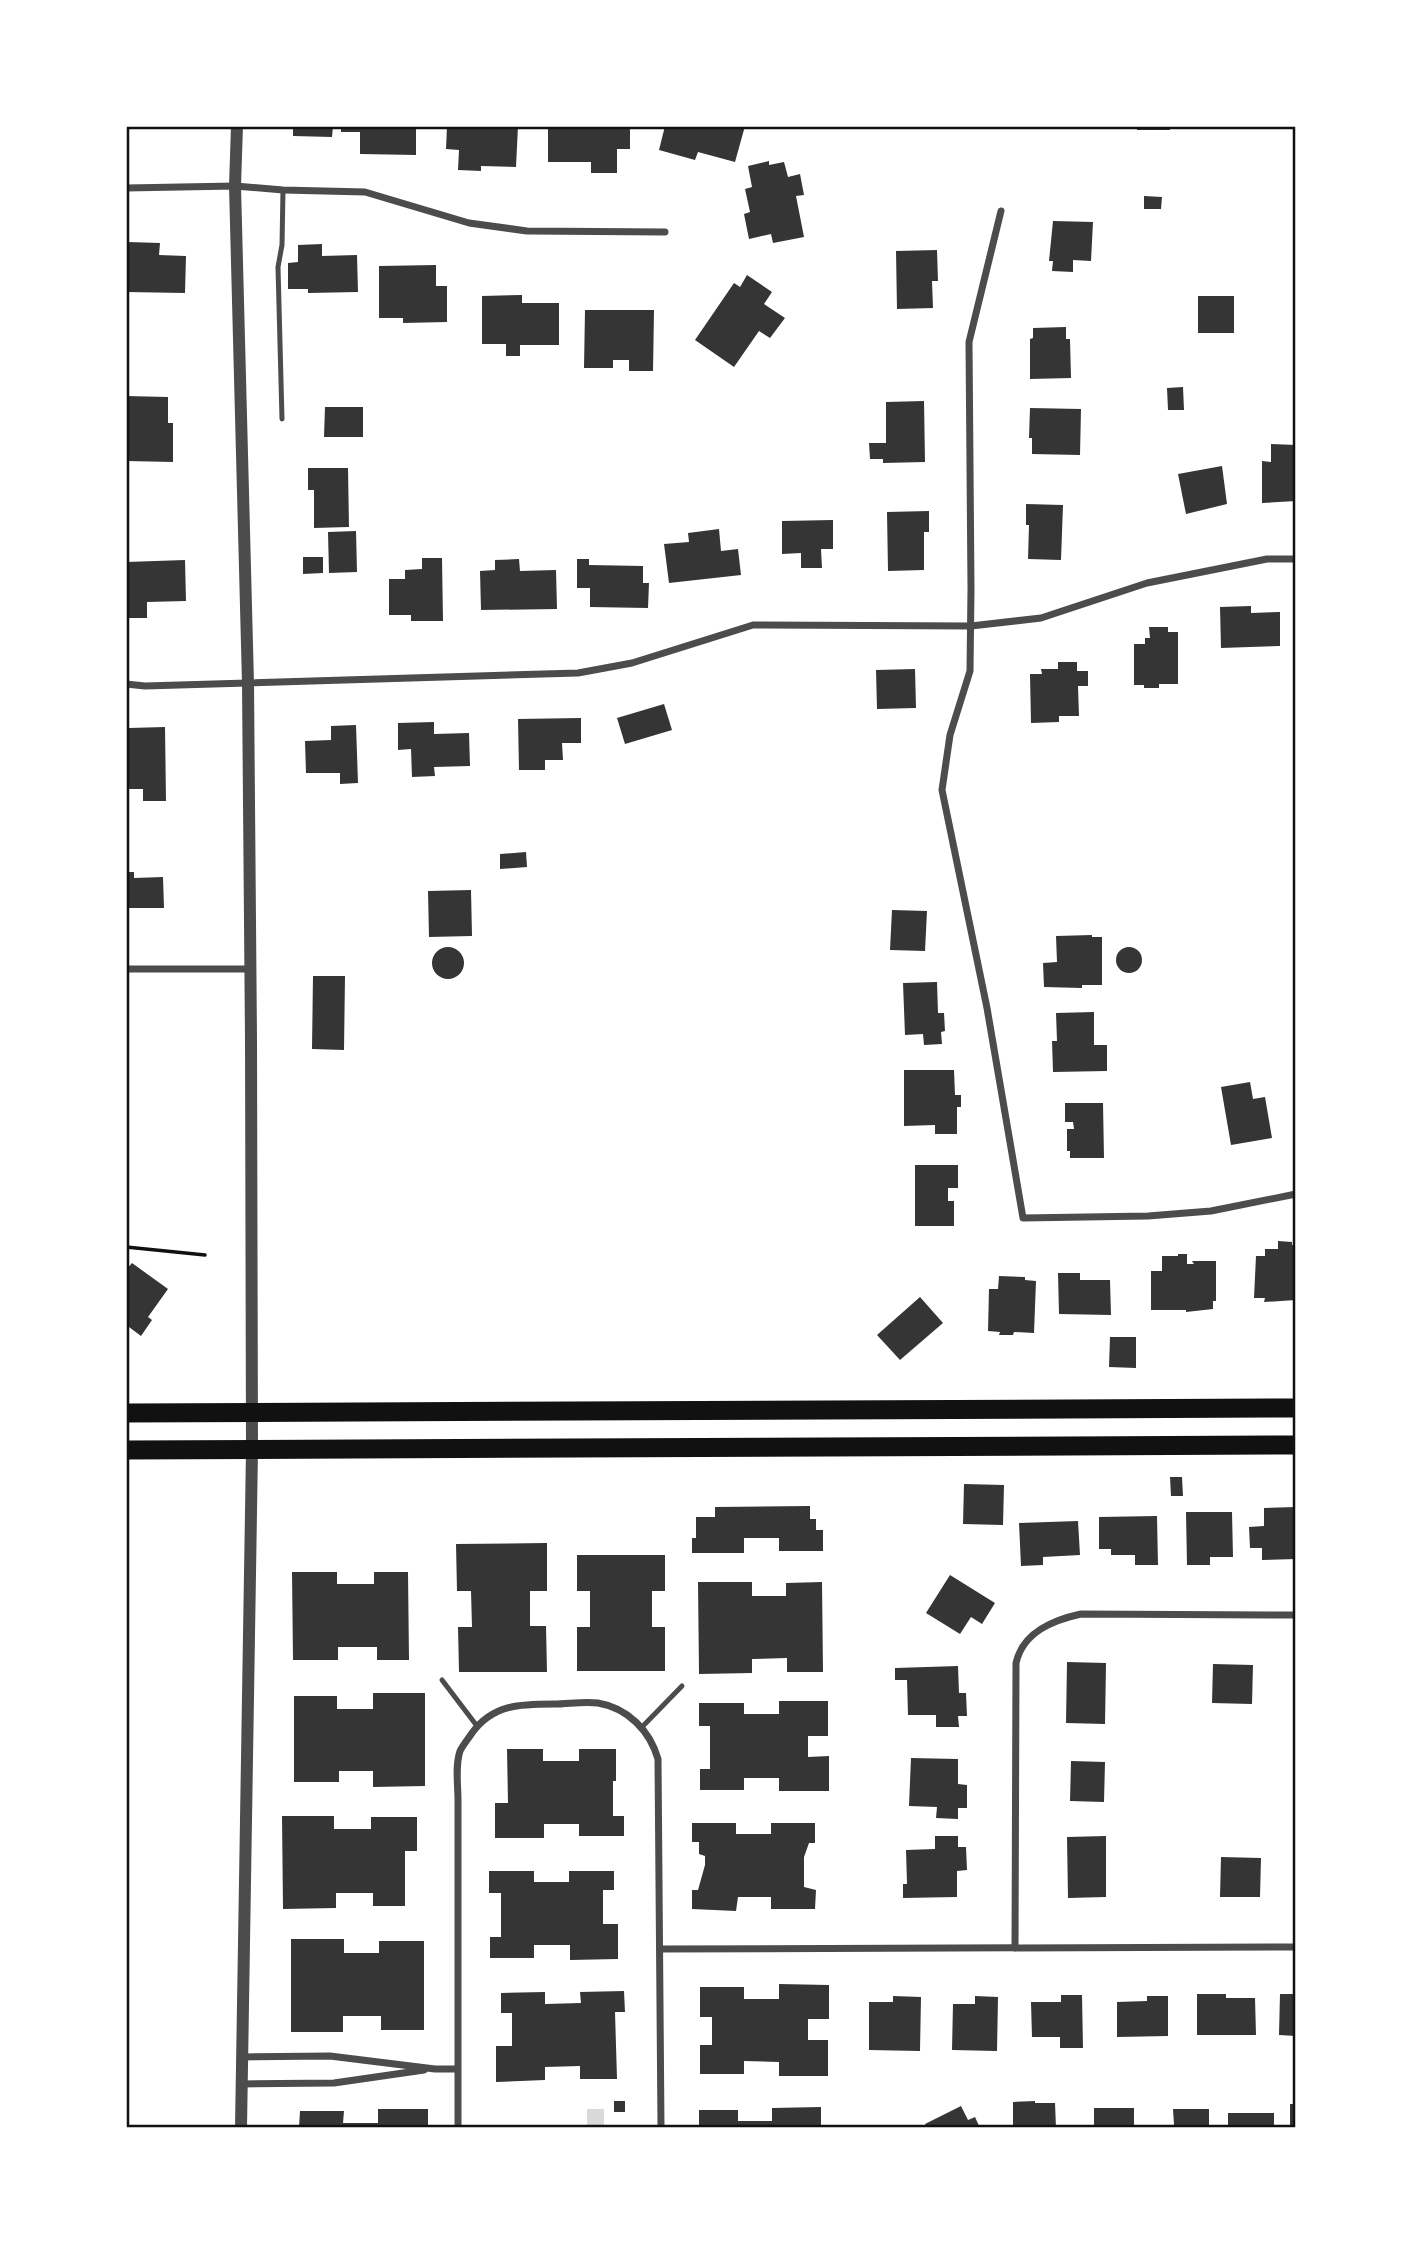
<svg xmlns="http://www.w3.org/2000/svg" width="1422" height="2254" viewBox="0 0 1422 2254" font-family="Quicksand,sans-serif">
  <style>
    .water { fill: #d9d9d9 }
    .building { fill: #353535 }
    .lines { fill: none; stroke-linecap: round; stroke-linejoin: round }
    .path { stroke: #111; stroke-width: 3.5 }
    .service { stroke: #4c4c4c; stroke-width: 5 }
    .minor { stroke: #4c4c4c; stroke-width: 7 }
    .tertiary { stroke: #4c4c4c; stroke-width: 12 }
    .trunk { stroke: #111; stroke-width: 19 }
    .neatline { fill: none; stroke: #111; stroke-width: 2.5 }
  </style>
  <rect width="100%" height="100%" fill="#fff"/>
  <rect class="water" x="587" y="2109" width="17" height="19"/>
  <g class="building">
    <path d="M293,126H333L332,137L293,136Z"/>
    <path d="M341,126H416V155L360,154V132H341Z"/>
    <path d="M447,126H518L516,167L481,166V171L458,170L459,150L446,149Z"/>
    <path d="M548,126H630V149H617V173H591V162H548Z"/>
    <path d="M665,126L679,127L745,126L735,162L698,152L695,160L659,150Z"/>
    <rect x="1137" y="126" width="33" height="4"/>
    <path d="M769,161V165L784,162L788,177L800,174L804,195L796,196L804,237L773,243L771,234L749,239L744,214L750,212L745,189L752,187L748,166Z"/>
    <path d="M1144,196L1162,197L1161,209H1144Z"/>
    <path d="M1053,221L1093,222L1091,261L1073,260V272L1052,271L1053,261H1049Z"/>
    <path d="M128,242L160,243L159,255L186,256L185,293L126,292Z"/>
    <path d="M322,244V256L357,255L358,292L308,293V289H288V263L298,262V245Z"/>
    <path d="M937,250L938,281H932L933,308L897,309L896,251Z"/>
    <path d="M436,265V286H447V322L403,323V318H379V266Z"/>
    <path d="M747,275L772,292L764,304L785,318L770,338L759,331L734,367L695,340L734,283L740,287Z"/>
    <path d="M522,295V303H559V345H520V356H506V344H482V296Z"/>
    <rect x="1198" y="296" width="36" height="37"/>
    <path d="M585,310H654L653,371H629V360H613V368H584Z"/>
    <path d="M1066,327V339H1070L1071,378L1030,379V339L1033,338V328Z"/>
    <path d="M1183,387L1184,410H1168L1167,388Z"/>
    <path d="M126,396L168,397V423H173V462L126,461Z"/>
    <path d="M924,401L925,462L883,463V459H870L869,443H886V402Z"/>
    <path d="M325,407H363V437H324Z"/>
    <path d="M1030,408L1081,409L1080,455L1032,454V438H1029Z"/>
    <path d="M1271,444L1296,445V501L1262,503V461L1271,462Z"/>
    <path d="M1222,466L1227,504L1186,514L1178,474Z"/>
    <path d="M308,468H348L349,527L314,528V490H308Z"/>
    <path d="M1026,504L1063,505L1061,560L1028,559L1029,525H1026Z"/>
    <path d="M929,511V532H924V570L888,571L887,512Z"/>
    <path d="M833,520V549H821L822,568H801V553L782,554V521Z"/>
    <path d="M719,529L721,551L738,549L741,575L669,583L664,544L689,542L688,533Z"/>
    <path d="M356,531L357,572L329,573L328,532Z"/>
    <path d="M303,557H323V573L303,574Z"/>
    <path d="M422,558H442L443,621H411V615H389V579H405V570L422,569Z"/>
    <path d="M519,559L520,571L556,570L557,609L481,610L480,571L495,570V560Z"/>
    <path d="M577,559H589V565L643,566V583H649L648,608L590,607V588H577Z"/>
    <path d="M185,560L186,601L147,602V618H126V562Z"/>
    <path d="M1251,606V613L1280,612V646L1221,648L1220,607Z"/>
    <path d="M1149,627H1168V632H1178V684H1159V688H1144V685H1134V644H1145V638H1150Z"/>
    <path d="M1058,662H1077V671H1088V686H1078L1079,716H1059V722L1031,723L1030,674H1042L1041,669H1058Z"/>
    <path d="M915,669L916,708L877,709L876,670Z"/>
    <path d="M664,704L672,730L625,744L617,718Z"/>
    <path d="M581,718V743H562L563,760H545V770H519L518,719Z"/>
    <path d="M434,722V734L469,733L470,766L434,767L435,776L412,777L411,749L398,750V723Z"/>
    <path d="M356,725L358,783L340,784V773H306L305,741L331,740V726Z"/>
    <path d="M165,727L166,801H143V789H129L126,756H129V728Z"/>
    <path d="M526,852L527,867L500,869V854Z"/>
    <path d="M126,872H134V878L163,877L164,908H129V915L126,916Z"/>
    <path d="M471,890L472,936L429,937L428,891Z"/>
    <path d="M892,910L927,911L925,951L890,950Z"/>
    <path d="M1092,935V937H1102V985H1082V988L1044,987L1043,963L1057,962L1056,936Z"/>
    <circle cx="448" cy="963" r="16"/>
    <circle cx="1129" cy="960" r="13"/>
    <path d="M313,976H345L344,1050L312,1049Z"/>
    <path d="M937,982L938,1013H944L945,1031L941,1032L942,1044L924,1045L923,1034L905,1035L903,983Z"/>
    <path d="M1094,1012V1045H1107V1071L1053,1072L1052,1041H1057L1056,1013Z"/>
    <path d="M904,1070H954L955,1095H961V1107H957V1134H935V1125L904,1126Z"/>
    <path d="M1250,1082L1253,1099L1265,1097L1272,1138L1231,1145L1221,1087Z"/>
    <path d="M1065,1103H1103L1104,1158H1070V1151H1067V1129H1074L1073,1122H1065Z"/>
    <path d="M915,1165H958V1188H948V1201H954V1226H915Z"/>
    <path d="M1278,1241L1292,1242V1245H1296V1300L1264,1302L1265,1298H1254L1256,1256H1265V1249H1278Z"/>
    <path d="M1178,1254H1187V1264H1194L1192,1261H1216V1301H1213V1309L1186,1312V1310H1151V1271H1162V1256H1178Z"/>
    <path d="M132,1263L168,1289L148,1317L152,1320L141,1336L129,1327L126,1331V1270Z"/>
    <path d="M1058,1273H1080V1280H1110L1111,1315L1059,1314Z"/>
    <path d="M999,1276L1025,1277V1280L1036,1281L1034,1333L1014,1332L1013,1335H999L1000,1332L988,1331L989,1289H998Z"/>
    <path d="M920,1297L943,1323L900,1360L877,1335Z"/>
    <path d="M1110,1337H1136V1368L1109,1367Z"/>
    <path d="M1170,1477H1182L1183,1496H1171Z"/>
    <path d="M964,1484L1004,1485L1003,1525L963,1524Z"/>
    <path d="M810,1506V1519H816V1530H823V1551H779V1538H744V1553H692V1538H696V1517H715V1507Z"/>
    <path d="M1296,1507V1559L1262,1560V1548H1250L1249,1527L1264,1526V1508Z"/>
    <path d="M1186,1512H1232L1233,1557H1210V1565H1187Z"/>
    <path d="M1157,1516L1158,1565H1135V1555H1111V1549H1099V1517Z"/>
    <path d="M1078,1521L1080,1555L1043,1557V1565L1021,1566L1019,1523Z"/>
    <path d="M547,1543V1591H530V1626H546L547,1672H459L458,1627H472L471,1591H457L456,1544Z"/>
    <path d="M577,1555H665V1591H652V1627H665V1671H577V1627H590V1591H577Z"/>
    <path d="M292,1572H337V1584H374V1572H408L409,1660H377V1647H338V1660H293Z"/>
    <path d="M950,1575L995,1603L982,1624L971,1617L960,1634L926,1613Z"/>
    <path d="M698,1582H752V1596H786V1583L822,1582L823,1672H787V1658L752,1659V1673L699,1674Z"/>
    <path d="M1067,1662L1106,1663L1105,1724L1066,1723Z"/>
    <path d="M1213,1664L1253,1665L1252,1704L1212,1703Z"/>
    <path d="M958,1666L959,1693H966L967,1716H958L959,1727H936V1715H908L907,1680H895V1668Z"/>
    <path d="M373,1693H425V1786L373,1787V1771H339V1782H294V1696H337V1709H373Z"/>
    <path d="M779,1701H828V1736H808V1757L829,1756V1791H779V1778H744V1790H700V1769H710V1726H699V1703H744V1714H779Z"/>
    <path d="M507,1749H543V1761H579V1749H616V1781H613V1816H624V1836H579V1824H544V1838H495V1803H508Z"/>
    <path d="M911,1758L958,1759V1784L967,1785V1808H958V1819L936,1818L937,1807L909,1806Z"/>
    <path d="M1071,1761L1105,1762L1104,1802L1070,1801Z"/>
    <path d="M282,1816H334V1829H371V1817H417V1851H405V1906H373V1893H336V1908L283,1909Z"/>
    <path d="M692,1823H736V1834H771V1823H815V1843H809L804,1857V1887L816,1890L815,1909H771V1897H738L736,1911L692,1909V1890H698L705,1865V1856L699,1854V1842H692Z"/>
    <path d="M935,1836H958V1847H966L967,1870L957,1871V1897L903,1898V1884H907L906,1850L935,1849Z"/>
    <path d="M1106,1836V1897L1068,1898L1067,1837Z"/>
    <path d="M1221,1857L1261,1858L1260,1897H1220Z"/>
    <path d="M489,1871H534V1882H569V1871H614V1890H603V1924H618V1959L570,1960V1945H534V1958H490V1937H501V1893H489Z"/>
    <path d="M291,1939H344V1953H379V1941H424V2030H381V2016H343V2032H291Z"/>
    <path d="M779,1984L829,1985V2019H808V2040H828V2076H779V2062L744,2061V2074H700V2045H712V2017H700V1987H744V1999H779Z"/>
    <path d="M624,1991L625,2012H615L617,2079H580V2066L545,2067V2080L496,2082V2046H512V2013H501V1993L545,1992V2004L581,2003L580,1992Z"/>
    <path d="M1197,1994H1226V1998H1255L1256,2035H1197Z"/>
    <path d="M1280,1994H1296V2036L1279,2035Z"/>
    <path d="M1061,1995H1082L1083,2048H1060V2037H1032L1031,2002H1061Z"/>
    <path d="M893,1996L921,1997L920,2051L869,2050V2002H893Z"/>
    <path d="M975,1996L998,1997L997,2051L952,2050L953,2004H975Z"/>
    <path d="M1147,1996H1168V2036L1117,2037V2002L1147,2001Z"/>
    <rect x="614" y="2101" width="11" height="11"/>
    <path d="M1035,2101V2103H1055L1056,2128H1013V2102Z"/>
    <rect x="1290" y="2104" width="6" height="24"/>
    <path d="M961,2106L968,2120L975,2117L980,2128H927L925,2124Z"/>
    <path d="M821,2107V2128H699V2110H738V2121H772V2108Z"/>
    <rect x="1094" y="2108" width="40" height="20"/>
    <path d="M378,2109H428V2128H299L300,2111H344L343,2123H378Z"/>
    <path d="M1173,2109H1209V2128H1160V2125H1174Z"/>
    <rect x="1228" y="2113" width="46" height="15"/>
    <rect x="530" y="2125" width="22" height="3"/>
  </g>
  <g class="lines">
    <path class="path" d="M126,1247L205,1255"/>
    <g class="service">
      <path d="M282,419L278,267L282,245L283,190"/>
      <path d="M442,1680L477,1726"/>
      <path d="M642,1727L682,1686"/>
    </g>
    <g class="minor">
      <path d="M126,188L235,186L283,190L365,192L469,223L527,231L665,232"/>
      <path d="M1001,211L969,342L971,589L970,671L950,735L942,790L987,1008L1023,1218L1148,1216L1211,1211L1296,1194"/>
      <path d="M126,684L145,686L578,673L632,663L753,625L971,626L1041,618L1147,583L1267,559H1296"/>
      <path d="M126,969H251"/>
      <path d="M1015,1948L1016,1663C1023,1632 1053,1620 1081,1614L1296,1615"/>
      <path d="M660,1949L1296,1947"/>
      <path d="M241,2057L330,2056L435,2069H457"/>
      <path d="M241,2084L334,2083L424,2070"/>
      <path d="M458,2128V1800C458,1785 455,1766 460,1751C463,1745 468,1739 472,1733C493,1704 521,1704 554,1704C568,1704 584,1701 598,1703C628,1708 650,1731 658,1759L661,2128"/>
    </g>
    <path class="tertiary" d="M237,126L235,186L248,683L251,1040L252,1450L241,2128"/>
    <g class="trunk">
      <path d="M126,1413L1296,1408"/>
      <path d="M126,1450L1296,1445"/>
    </g>
  </g>
  <rect width="1422" height="2254" fill="none" stroke="#ffffff" stroke-width="256"/>
  <rect x="128" y="128" width="1166" height="1998" class="neatline"/>
</svg>
